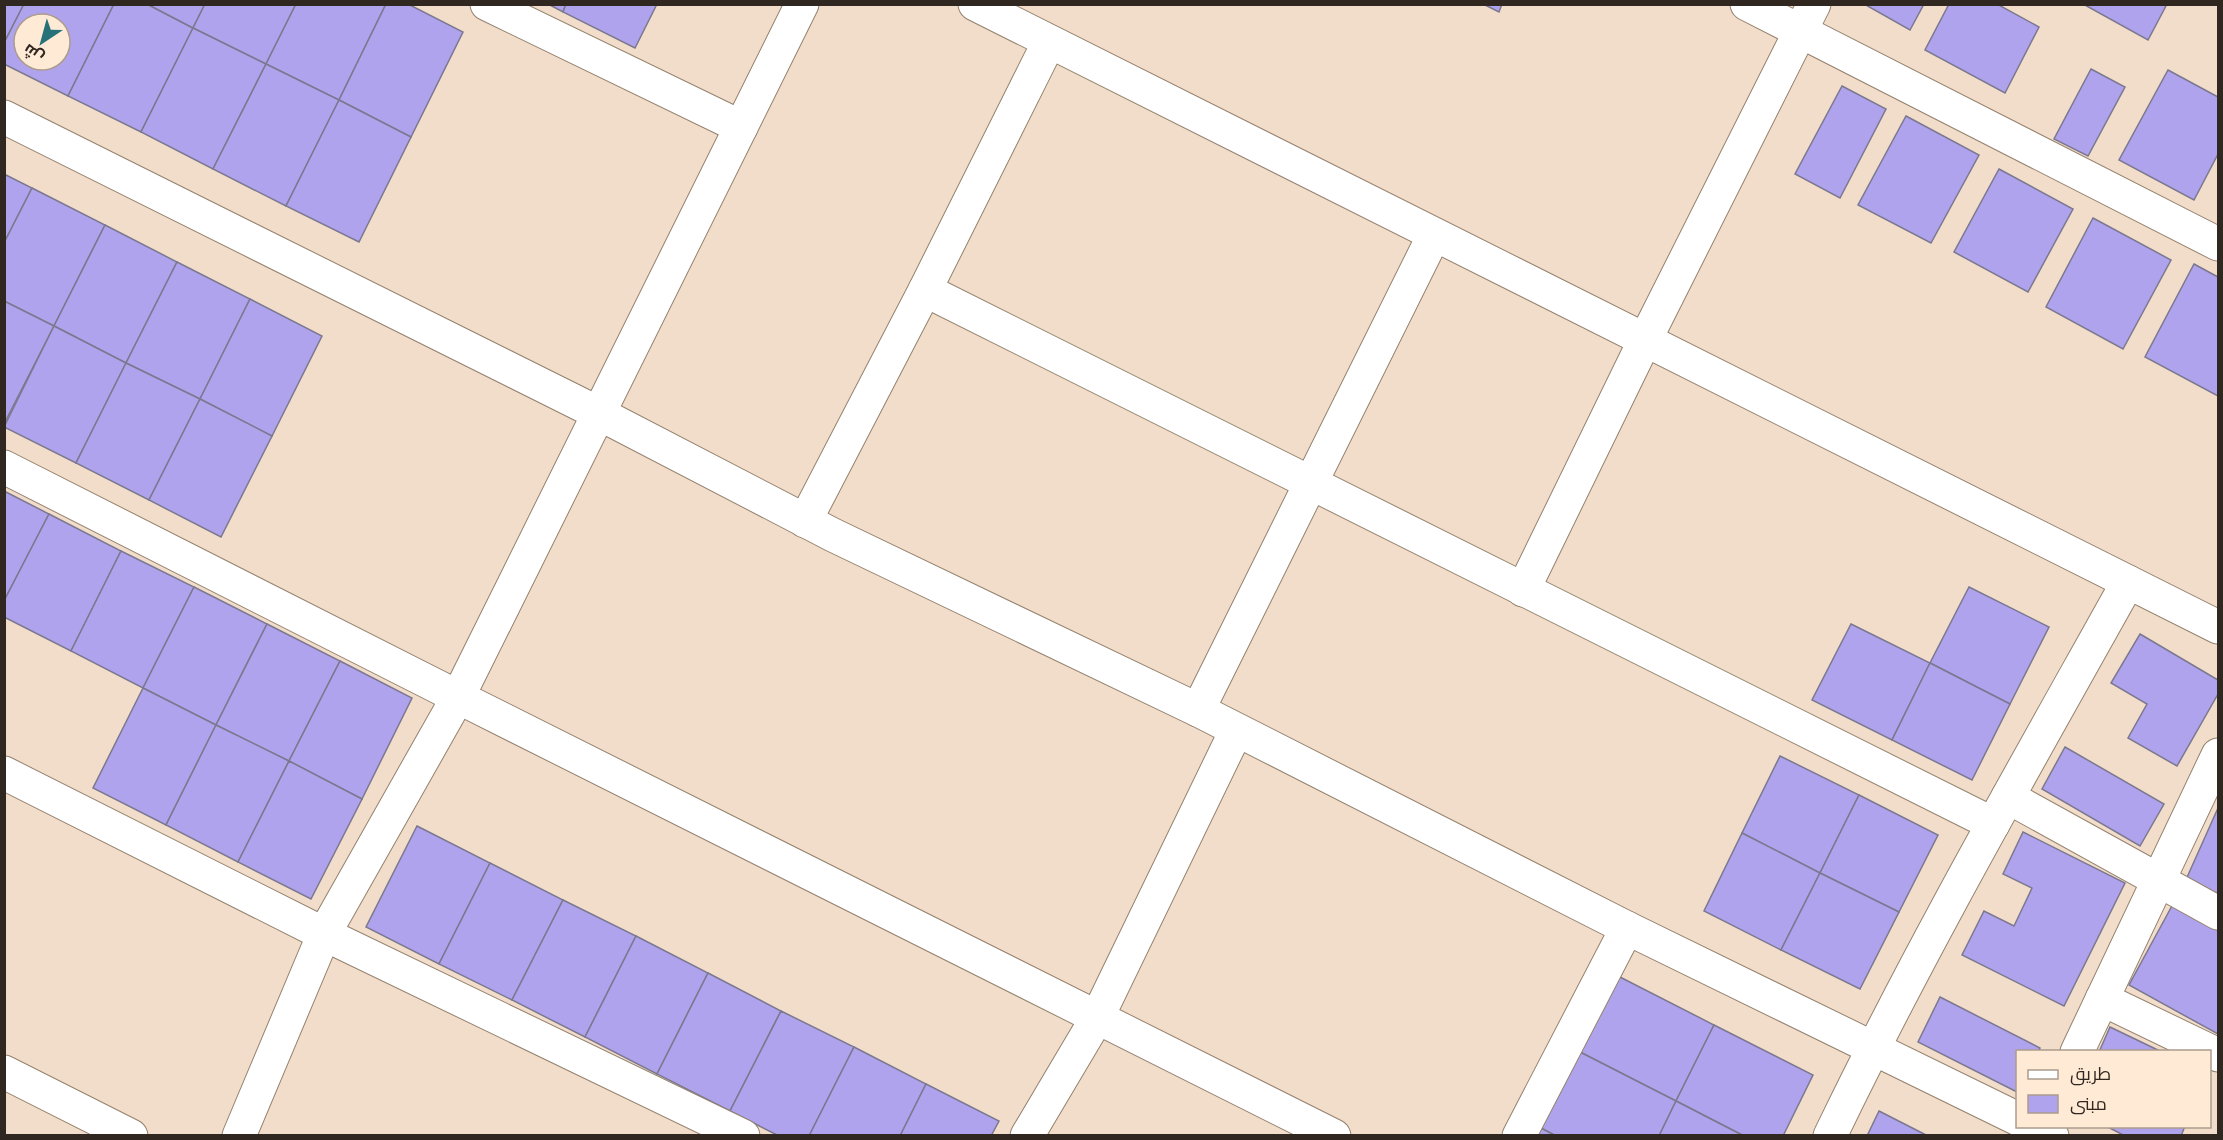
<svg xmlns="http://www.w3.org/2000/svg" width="2223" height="1140" viewBox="0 0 2223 1140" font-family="'DM Sans',Cairo,sans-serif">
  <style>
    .building { fill: #b0a3ee; stroke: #7b788f; stroke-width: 1.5; fill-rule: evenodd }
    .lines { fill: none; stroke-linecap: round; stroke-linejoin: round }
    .minor-casing { stroke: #94826f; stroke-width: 35 }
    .minor { stroke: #fff; stroke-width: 33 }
  </style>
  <rect width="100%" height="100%" fill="#f1ddc9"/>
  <g class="building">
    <path d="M4,4H24L4,43Z"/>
    <path d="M24,4H114L68,96L4,64V43ZM24,24H60V60H24Z"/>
    <path d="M114,4H147L193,28L141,132L68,96Z"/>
    <path d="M147,4H205L193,28Z"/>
    <path d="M205,4H296L266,64L193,28Z"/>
    <path d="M296,4H386L339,100L266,64Z"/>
    <path d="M386,4H408L463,32L411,137L339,100Z"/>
    <path d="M548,4H566L563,12Z"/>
    <path d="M566,4H657L635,48L563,12Z"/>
    <path d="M1483,4H1502L1499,12Z"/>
    <path d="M1864,4H1924L1910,30Z"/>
    <path d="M1949,4H1997L2039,27L2005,93L1925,50Z"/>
    <path d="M2083,4H2167L2148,40Z"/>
    <path d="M193,28L266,64L213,169L141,132Z"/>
    <path d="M266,64L339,100L286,206L213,169Z"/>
    <path d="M2091,69L2125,87L2088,156L2054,139Z"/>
    <path d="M2168,70L2218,97V154L2194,200L2119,160Z"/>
    <path d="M1842,86L1886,109L1840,198L1795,174Z"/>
    <path d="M339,100L411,137L359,242L286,206Z"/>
    <path d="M1906,116L1979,155L1931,243L1858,205Z"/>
    <path d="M1999,169L2073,209L2028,292L1954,252Z"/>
    <path d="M4,174L32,188L4,243Z"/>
    <path d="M32,188L105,225L54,326L4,301V243Z"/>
    <path d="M2093,218L2171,260L2123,349L2046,307Z"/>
    <path d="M105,225L177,262L126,363L54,326Z"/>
    <path d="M177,262L250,299L200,399L126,363Z"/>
    <path d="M2194,264L2218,277V396L2145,357Z"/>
    <path d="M250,299L322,336L272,436L200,399Z"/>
    <path d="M4,301L54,326L4,424Z"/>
    <path d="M54,326L126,363L76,463L4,427Z"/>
    <path d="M126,363L200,399L149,500L76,463Z"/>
    <path d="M200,399L272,436L221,537L149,500Z"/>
    <path d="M4,491L49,514L4,601Z"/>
    <path d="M49,514L121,551L71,651L4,617V601Z"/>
    <path d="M121,551L194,587L143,688L71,651Z"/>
    <path d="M194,587L267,624L216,725L143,688Z"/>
    <path d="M1969,587L2049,627L2010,704L1930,663Z"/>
    <path d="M267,624L340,661L289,761L216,725Z"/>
    <path d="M1851,624L1930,663L1892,740L1812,700Z"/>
    <path d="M2140,634L2218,680V694L2177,766L2128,738L2147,704L2111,683Z"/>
    <path d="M340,661L412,698L362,799L289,761Z"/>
    <path d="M1930,663L2010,704L1972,780L1892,740Z"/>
    <path d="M143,688L216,725L166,825L93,788Z"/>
    <path d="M216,725L289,761L238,862L166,825Z"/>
    <path d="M2065,747L2164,804L2140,846L2042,789Z"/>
    <path d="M1780,756L1859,795L1820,873L1742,833Z"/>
    <path d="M289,761L362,799L311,899L238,862Z"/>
    <path d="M1859,795L1938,835L1899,912L1820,873Z"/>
    <path d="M2218,808V899L2184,884Z"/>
    <path d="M417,826L490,863L439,964L366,927Z"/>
    <path d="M2023,832L2125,883L2064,1006L1962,955L1984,911L2014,926L2032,888L2003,874Z"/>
    <path d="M1742,833L1820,873L1781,950L1704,911Z"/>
    <path d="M490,863L563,900L512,1000L439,964Z"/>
    <path d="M1820,873L1899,912L1860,989L1781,950Z"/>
    <path d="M563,900L636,936L585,1037L512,1000Z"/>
    <path d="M2173,904L2218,930V1034L2129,985Z"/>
    <path d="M636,936L708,973L657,1074L585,1037Z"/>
    <path d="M708,973L781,1011L730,1111L657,1074Z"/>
    <path d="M1616,975L1714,1025L1676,1101L1578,1051Z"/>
    <path d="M1940,997L2040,1048L2038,1052H2018L2017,1092L1918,1042Z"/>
    <path d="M781,1011L854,1047L809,1136H779L730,1111Z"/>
    <path d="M1714,1025L1813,1075L1783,1136H1744L1676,1101Z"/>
    <path d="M2110,1027L2162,1052H2099Z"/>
    <path d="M854,1047L926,1084L900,1136H809Z"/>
    <path d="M1578,1051L1676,1101L1659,1136H1556L1539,1127Z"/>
    <path d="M926,1084L999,1121L991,1136H900Z"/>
    <path d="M1676,1101L1744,1136H1659Z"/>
    <path d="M1879,1111L1928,1136H1867Z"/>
    <path d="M2106,1126H2185L2181,1136H2125Z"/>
    <path d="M1539,1127L1556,1136H1535Z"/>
  </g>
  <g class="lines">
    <g class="minor-casing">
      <g id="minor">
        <path d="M487,4L741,127"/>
        <path d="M975,4L2218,627"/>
        <path d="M1747,4L2218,244"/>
        <path d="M4,117L598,413L833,535L1198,710L1627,928L2018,1119"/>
        <path d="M925,290L1993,824"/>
        <path d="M4,467L458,697L1334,1136"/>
        <path d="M805,521L925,290L1049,42"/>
        <path d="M1523,590L1645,340L1814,4"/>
        <path d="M1198,710L1434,235"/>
        <path d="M4,773L324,934L743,1136"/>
        <path d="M2008,797L2218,913"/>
        <path d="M2102,999L2218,1055"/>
        <path d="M2077,1052L2218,755"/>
        <path d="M4,1072L131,1136"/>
        <path d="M2033,1126L2052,1136"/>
        <path d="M239,1136L324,934L458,697L802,4"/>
        <path d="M1027,1136L1097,1018L1236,731"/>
        <path d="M1519,1136L1627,928"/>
        <path d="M1830,1136C1921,947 2026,765 2128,582"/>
      </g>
    </g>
    <use href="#minor" class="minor"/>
  </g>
  <rect width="2223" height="1140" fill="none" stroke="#302820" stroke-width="12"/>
  <rect x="2016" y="1050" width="195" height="78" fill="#ffead6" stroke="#ac9c8d" stroke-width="1.5"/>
  <rect x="2028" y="1070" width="30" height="9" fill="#ffffff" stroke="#ac9c8d" stroke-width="1.5"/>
  <text x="2070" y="1080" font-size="18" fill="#302820">طريق</text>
  <rect x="2028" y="1095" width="30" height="18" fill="#b0a3ee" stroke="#ac9c8d" stroke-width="1.5"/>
  <text x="2070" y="1110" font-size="18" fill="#302820">مبنى</text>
  <g transform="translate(42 42) rotate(216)"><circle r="28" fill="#ffead6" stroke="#ac9c8d" stroke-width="1.5"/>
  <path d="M0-4.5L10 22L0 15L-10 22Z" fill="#277178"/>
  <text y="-9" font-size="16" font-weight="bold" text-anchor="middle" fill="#302820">ش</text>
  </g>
</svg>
